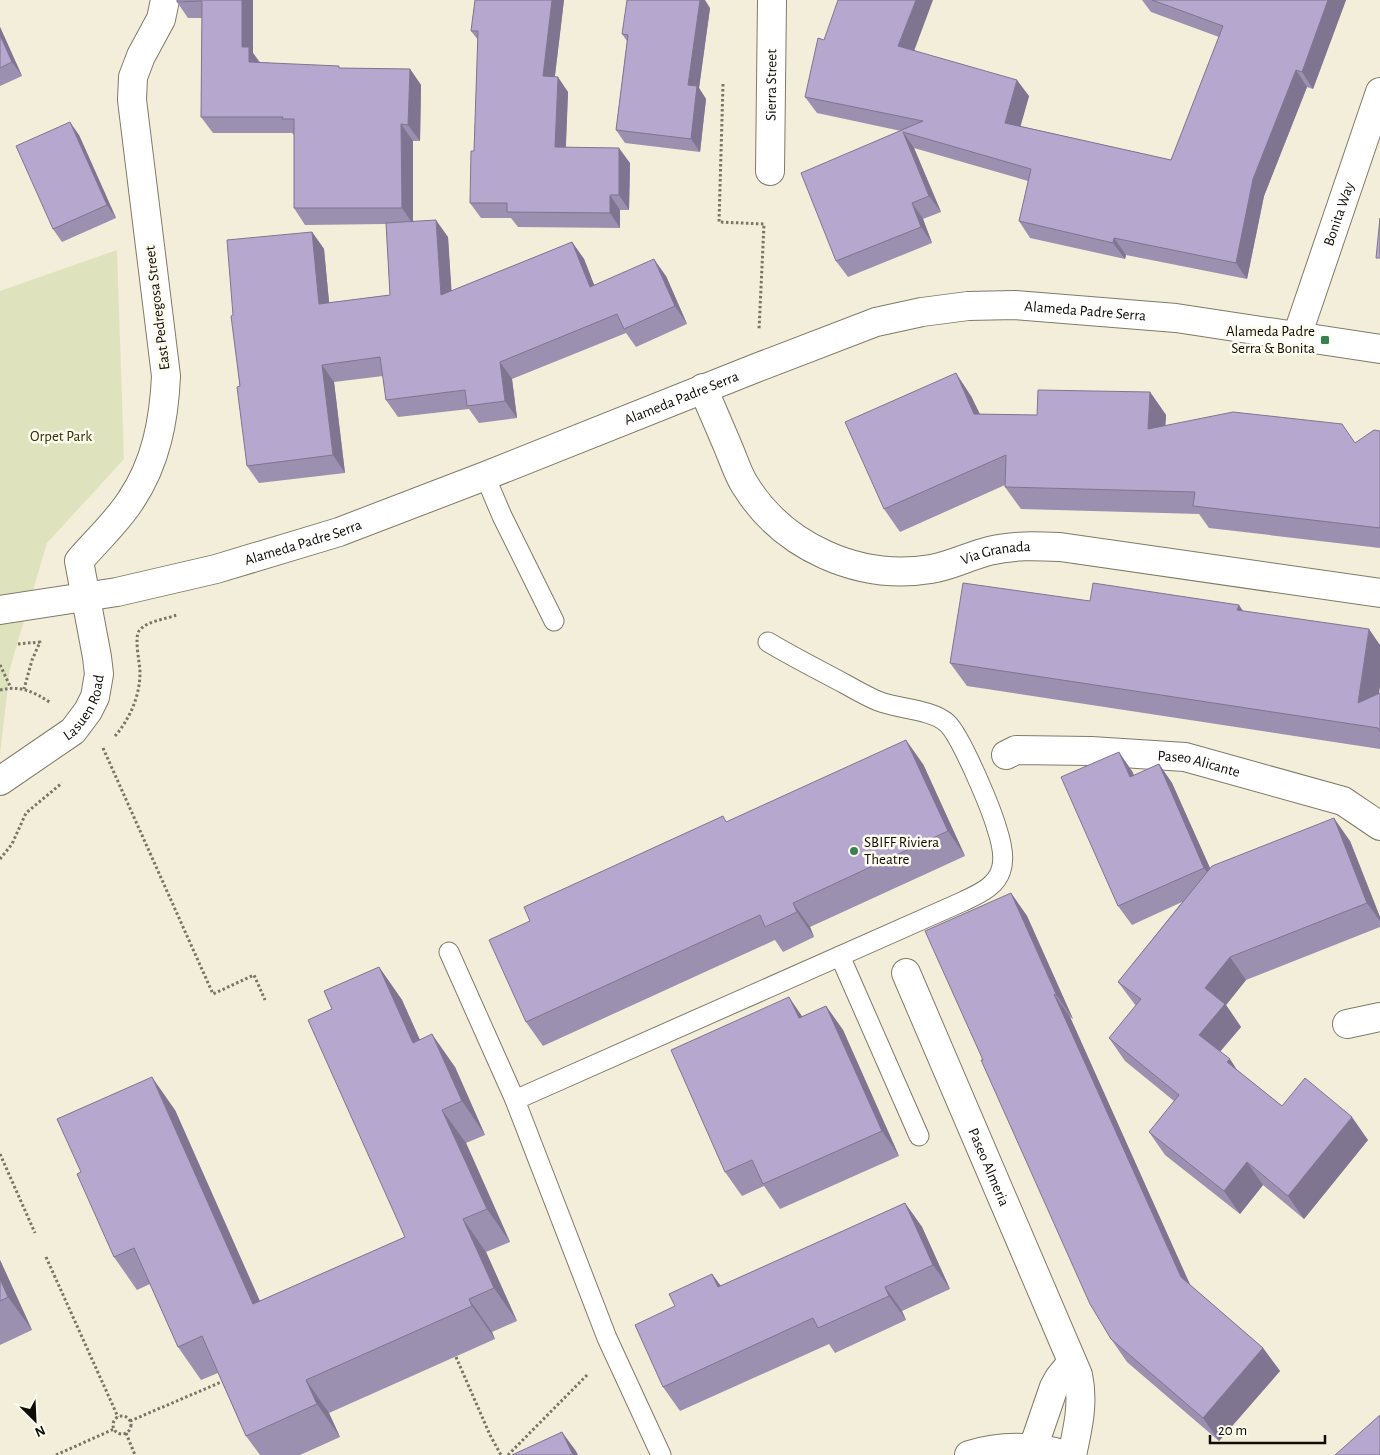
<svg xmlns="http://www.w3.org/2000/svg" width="1380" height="1455" viewBox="0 0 1380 1455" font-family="'Alegreya Sans',sans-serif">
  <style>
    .green { fill: #dfe3bd }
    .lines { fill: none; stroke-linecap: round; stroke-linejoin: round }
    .lane-casing { stroke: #7f7a68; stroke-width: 21 }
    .street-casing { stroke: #7f7a68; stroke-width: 30 }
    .secondary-casing { stroke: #7f7a68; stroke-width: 30 }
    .path { stroke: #787467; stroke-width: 3; stroke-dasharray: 2.5 2.5; stroke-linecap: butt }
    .lane { stroke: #fff; stroke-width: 19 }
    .street { stroke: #fff; stroke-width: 28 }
    .secondary { stroke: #fff; stroke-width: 28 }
    .wall { fill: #9c90b0 }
    .shaded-wall { fill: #7f7590 }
    .building { fill: #b5a7cd; stroke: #7f7590 }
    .poi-dot { fill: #358150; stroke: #fefbef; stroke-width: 2 }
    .labels { text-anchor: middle; stroke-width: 5; stroke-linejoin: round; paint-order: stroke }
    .street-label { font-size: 15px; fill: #0e0c06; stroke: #fefbef }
    .poi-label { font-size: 15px; fill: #0e0c06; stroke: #fefbef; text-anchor: end }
    .park-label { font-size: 15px; fill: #2e3000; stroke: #fefbef }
  </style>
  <rect width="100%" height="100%" fill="#f3eed9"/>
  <path class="green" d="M117,250L124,459L47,543L10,668L0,755V291Z"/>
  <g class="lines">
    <g class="lane-casing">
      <g id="lane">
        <path d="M485,476L502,516L554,621"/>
        <path d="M449,952L515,1100L607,1338L661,1455"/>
        <path d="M840,956L919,1136"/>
        <path d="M515,1100L964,901C978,894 996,887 1001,870C1005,858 1001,841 997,829C991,808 961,736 947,723C931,709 898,709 878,701C866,696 856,690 845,684C819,670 793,657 768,642"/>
      </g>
    </g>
    <g class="street-casing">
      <g id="street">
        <path id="s1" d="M770,171L772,0"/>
        <path id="s2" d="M1297,336L1380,92"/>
        <path id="s3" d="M703,388C712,410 722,432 731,454C735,464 739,476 745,485C783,547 859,581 931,569C951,566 969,556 989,551C1013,545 1036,546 1060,547L1380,593"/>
        <path id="s4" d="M1006,755L1016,750L1091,751L1185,757L1343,801L1380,826"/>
        <path id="s5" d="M0,781L73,731L88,711L95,697L99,674L97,657L79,561C96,541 117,522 131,500C156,463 164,420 166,376L132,100L133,77L141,56L161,19L165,0"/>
        <path id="s6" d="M906,973L1078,1375C1084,1402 1078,1428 1072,1455"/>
        <path d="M1347,1024L1380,1017"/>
        <path d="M1033,1448L1054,1387L1059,1378L1072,1362"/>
        <path d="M969,1455C1001,1445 1035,1446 1067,1455"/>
      </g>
    </g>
    <g class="secondary-casing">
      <g id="secondary">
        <path id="s7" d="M0,610L117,592L216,569L339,532L485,476L756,368L876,322L922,312L968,306L1015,305L1176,318L1380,349"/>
      </g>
    </g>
    <g class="path">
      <path d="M723,84L719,222L764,224L759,330"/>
      <path d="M18,644L40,642L32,660L24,689"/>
      <path d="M0,665L11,688"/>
      <path d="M0,690C21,685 34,692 51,703"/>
      <path d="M115,736C130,719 140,695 140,673C140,663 134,639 139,631C146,621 166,619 177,615"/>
      <path d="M103,748L213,994L254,975L265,1000"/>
      <path d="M0,859L12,844L26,813L62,783"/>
      <path d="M0,1154L35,1233"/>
      <path d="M46,1257L118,1417"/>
      <path d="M456,1357L490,1435L501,1455"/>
      <circle cx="122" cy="1425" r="9"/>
      <path d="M130,1421L226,1380"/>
      <path d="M126,1433L135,1455"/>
      <path d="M56,1455L114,1429"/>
      <path d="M508,1455L588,1374"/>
    </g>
    <use href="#lane" class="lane"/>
    <use href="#street" class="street"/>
    <use href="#secondary" class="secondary"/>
  </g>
  <g class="wall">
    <path d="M177,0H253V53L260,62L340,68L410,69L421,85L420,141H413V221L448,237L451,291L572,242L584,259L594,285L666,276L687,324L636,347L626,333L512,379L517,418L479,423L469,409L398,417L386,400L383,376L334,382L345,473L259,483L247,466L233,315L312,232L324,249L329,303L390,295L386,224L305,225L294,208V135L292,133H213L201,117L202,18H188L177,2Z"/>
    <path d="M475,0H564L555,76L568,92L566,147L630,163L629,210H620V228L518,227L511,218H481L470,203L474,151L478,40L471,31Z"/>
    <path d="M1142,0H1346L1313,89L1307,87L1264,196L1247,279L1126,255L1125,259L1030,238L1019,221L1028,181L914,148L941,212L923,219L932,243L848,277L836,261L901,131L817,113L805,97L824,40L914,50L1029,96L1020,126L1171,160L1219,37L1151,12Z"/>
    <path d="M710,8L699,88L706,99L700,152L625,143L616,130L627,41L622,34Z"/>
    <path d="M0,27L22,76L0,86Z"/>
    <path d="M79,135L116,218L62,242L53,229Z"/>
    <path d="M1150,392L1166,415L1165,425L1355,443L1380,431V548L1209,528L1199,514L1021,509L1005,487V485L900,532L884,509L971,396L980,414L1037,415Z"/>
    <path d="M1090,601L1243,611L1379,693H1380V749L967,686L950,663Z"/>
    <path d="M923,764L965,856L810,927L814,937L783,952L775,940L543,1046L526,1022L530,921L727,822Z"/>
    <path d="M1159,764L1172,783L1210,868L1350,841L1380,917V927L1246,980L1226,1005L1241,1027L1220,1052L1237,1070L1282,1106L1368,1140L1304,1219L1263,1185L1240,1214L1165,1155L1149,1132L1174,1101L1125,1061L1109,1038L1136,1006L1118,982L1182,902L1132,925L1118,906L1132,771L1134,776Z"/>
    <path d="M1011,893L1027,916L1073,1019L1070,1017L1190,1285L1263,1348L1280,1371L1219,1441L1127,1362L1111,1339L983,1060Z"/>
    <path d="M379,967L402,1000L420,1040L455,1067L485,1135L466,1143L510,1242L486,1252L517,1321L492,1332L495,1339L329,1413L340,1437L300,1455H260L246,1436L218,1373L201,1380L178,1347L150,1284L137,1290L114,1257L81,1172L175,1110L260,1301L405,1237L332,1009Z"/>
    <path d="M826,1006L843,1030L899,1156L780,1209L764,1186L742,1196L725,1172L803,1016Z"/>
    <path d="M905,1203L922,1227L950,1289L902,1311L906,1320L835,1353L829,1344L680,1411L663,1387L675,1306L712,1274L721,1286Z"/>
    <path d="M0,1260L32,1330L0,1345Z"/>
  </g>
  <g class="shaded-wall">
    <path d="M242,0H253V53L260,64L249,62L242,47Z"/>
    <path d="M552,0H564L553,91L543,76Z"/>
    <path d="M700,0H705L710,8L699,88L706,99L700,152L691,139L688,85Z"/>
    <path d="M916,0H933L910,62L898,46Z"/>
    <path d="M1328,0H1346L1313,89L1302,72Z"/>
    <path d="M0,27L22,76L12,62L0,35Z"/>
    <path d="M410,69L421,85L420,141L408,125Z"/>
    <path d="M1296,70L1307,87L1264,196L1247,279L1236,263L1253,179Z"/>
    <path d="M558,77L568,92L565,162L555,147Z"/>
    <path d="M1017,80L1029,96L1017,139L1005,123Z"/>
    <path d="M70,122L79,135L116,218L107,205Z"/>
    <path d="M401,124L413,141V224L402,208Z"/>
    <path d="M903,132L914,148L941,212L929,196Z"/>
    <path d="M619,148L630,163L629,210L619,195Z"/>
    <path d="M610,195L620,210V228L610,213Z"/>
    <path d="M912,203L923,219L932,243L921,227Z"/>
    <path d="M436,220L448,237L453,312L441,295Z"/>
    <path d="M312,232L324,249L331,322L319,304Z"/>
    <path d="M1114,238L1126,255L1125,259L1113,243Z"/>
    <path d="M572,242L584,259L602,305L590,287Z"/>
    <path d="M654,259L666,276L687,324L675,306Z"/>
    <path d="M500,362L512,379L517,418L505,401Z"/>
    <path d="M322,365L334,382L345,473L333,455Z"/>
    <path d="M956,373L971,396L990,436L974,414Z"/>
    <path d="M1150,392L1166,415L1164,452L1148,429Z"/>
    <path d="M1239,605L1255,628L1237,610Z"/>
    <path d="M1369,629L1380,645V687L1374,726L1358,703Z"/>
    <path d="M906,740L923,764L965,856L948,831Z"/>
    <path d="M1119,752L1132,771L1144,796L1130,777Z"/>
    <path d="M1159,764L1172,783L1218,886L1204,868Z"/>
    <path d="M1334,818L1350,841L1380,917V921L1367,903Z"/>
    <path d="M1011,893L1027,916L1073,1019L1057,996Z"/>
    <path d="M793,903L810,927L814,937L797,912Z"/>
    <path d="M1230,957L1246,980L1226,1005L1241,1027L1215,1057L1199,1035L1205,988Z"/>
    <path d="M379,967L402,1000L436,1076L413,1043Z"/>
    <path d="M1054,994L1070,1017L1197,1300L1181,1277Z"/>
    <path d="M789,997L806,1022L799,1018Z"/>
    <path d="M826,1006L843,1030L899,1156L882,1131Z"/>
    <path d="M432,1034L455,1067L485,1135L462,1101Z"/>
    <path d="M1230,1059L1245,1082L1227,1062Z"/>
    <path d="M152,1077L175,1110L276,1338L253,1304Z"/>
    <path d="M442,1110L466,1143L510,1242L487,1209Z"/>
    <path d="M1352,1117L1368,1140L1304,1219L1288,1196Z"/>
    <path d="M1247,1162L1263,1185L1240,1214L1224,1191Z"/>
    <path d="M905,1203L922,1227L950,1289L933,1265Z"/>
    <path d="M463,1219L486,1252L517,1321L494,1288Z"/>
    <path d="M0,1260L32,1330L8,1297L0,1279Z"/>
    <path d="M712,1274L730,1299L718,1287Z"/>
    <path d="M885,1287L902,1311L906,1320L889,1296Z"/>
    <path d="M469,1299L492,1332L495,1339L472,1306Z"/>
    <path d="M1263,1348L1280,1371L1219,1441L1203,1418Z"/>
    <path d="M306,1380L329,1413L340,1437L317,1404Z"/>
    <path d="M562,1432L576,1451L578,1455H573Z"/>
  </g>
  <g class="building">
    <path d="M177,0H242V47H249V62L339,66V68L410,69L408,125L401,124L402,208H294V119H282L283,117H201L202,1L177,2Z"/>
    <path d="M475,0H552L543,76L558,77L555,147L619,148V195H610V213L507,212V203H470L471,151H474L478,31H471Z"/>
    <path d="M627,0H700L688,85L697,86L691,139L616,130L628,35L622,34Z"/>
    <path d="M838,0H916L898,46L1017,80L1005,123L1171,160L1223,26L1152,0H1328L1302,72L1296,70L1253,179L1236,263L1114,238L1113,243L1019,221L1031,169L903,132L929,196L912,203L921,227L836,261L801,173L923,121L805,97L818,38L824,40Z"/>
    <path d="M0,35L12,62L0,68Z"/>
    <path d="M70,122L107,205L53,229L16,146Z"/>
    <path d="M1380,218V258H1376Z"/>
    <path d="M436,220L441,295L572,242L590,287L654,259L675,306L624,329L617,314L500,362L505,401L467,406L465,390L386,400L380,357L322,365L333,455L247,466L237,387L240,386L231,316L233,315L227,240L312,232L319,304L390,295L386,223Z"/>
    <path d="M956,373L974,414L1037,415L1038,390L1150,392L1148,429L1233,412L1342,424L1355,443L1374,430L1380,431V528L1193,506L1195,492L1005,487L1006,455L884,509L845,422Z"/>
    <path d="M963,583L1090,601L1093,583L1239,605L1237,610L1369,629L1358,703L1380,693V732L1378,728L950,663Z"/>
    <path d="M906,740L948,831L793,903L797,912L765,927L760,915L526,1022L489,940L530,921L524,907L723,816L726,822Z"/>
    <path d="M1119,752L1130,777L1159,764L1204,868L1118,906L1061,777Z"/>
    <path d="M1334,818L1367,903L1230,957L1205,988L1225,1004L1199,1035L1230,1059L1227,1062L1282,1106L1305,1078L1352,1117L1288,1196L1247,1162L1224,1191L1149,1132L1179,1095L1109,1038L1141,999L1118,982L1212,866Z"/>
    <path d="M1011,893L1057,996L1054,994L1181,1277L1263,1348L1203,1418L1111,1339L1090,1304L981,1060H983L925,931Z"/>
    <path d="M379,967L413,1043L432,1034L462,1101L442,1110L487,1209L463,1219L494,1288L469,1299L472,1306L306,1380L317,1404L246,1436L202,1336L178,1347L134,1248L114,1257L77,1174L81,1172L57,1119L152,1077L253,1304L405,1237L308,1020L332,1009L324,991Z"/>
    <path d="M789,997L799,1018L826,1006L882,1131L763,1184L752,1160L725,1172L671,1050Z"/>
    <path d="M905,1203L933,1265L885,1287L889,1296L818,1328L813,1318L663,1387L635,1325L675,1306L669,1294L712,1274L718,1287Z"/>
    <path d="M0,1279L8,1297L0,1301Z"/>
    <path d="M1380,1415V1455H1335Z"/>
    <path d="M562,1432L573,1455H512Z"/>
  </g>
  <g class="poi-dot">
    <rect x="1320" y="335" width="10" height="10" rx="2.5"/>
    <circle cx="854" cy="851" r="5"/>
  </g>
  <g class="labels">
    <g class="street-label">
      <text dy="5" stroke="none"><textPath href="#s1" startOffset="86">Sierra Street</textPath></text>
      <text dy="5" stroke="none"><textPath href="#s2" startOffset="129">Bonita Way</textPath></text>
      <text transform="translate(157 308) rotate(-97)" y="5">East Pedregosa Street</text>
      <text dy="5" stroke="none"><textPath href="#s7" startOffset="1136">Alameda Padre Serra</textPath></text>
      <text dy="5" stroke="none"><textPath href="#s7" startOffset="716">Alameda Padre Serra</textPath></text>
      <text dy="5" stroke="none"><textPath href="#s7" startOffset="311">Alameda Padre Serra</textPath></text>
      <text dy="5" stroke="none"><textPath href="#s3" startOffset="389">Via Granada</textPath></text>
      <text dy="5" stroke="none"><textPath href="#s5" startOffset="115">Lasuen Road</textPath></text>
      <text dy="5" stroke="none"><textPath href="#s4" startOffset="195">Paseo Alicante</textPath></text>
      <text dy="5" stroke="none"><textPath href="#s6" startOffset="211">Paseo Almeria</textPath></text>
    </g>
    <g class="poi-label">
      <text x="1315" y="336">Alameda Padre<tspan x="1315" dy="17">Serra &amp; Bonita</tspan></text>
      <text x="864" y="847" text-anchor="start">SBIFF Riviera<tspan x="864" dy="17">Theatre</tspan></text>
    </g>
    <g class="park-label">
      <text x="61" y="441">Orpet Park</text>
    </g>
  </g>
  <g transform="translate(35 1420) rotate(156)" stroke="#fefbef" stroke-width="4" paint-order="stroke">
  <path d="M0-4L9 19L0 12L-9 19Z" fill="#0e0c06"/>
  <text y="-8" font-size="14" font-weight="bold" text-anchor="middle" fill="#0e0c06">N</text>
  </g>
  <path d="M1210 1435v8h115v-8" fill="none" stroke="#0e0c06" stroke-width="2.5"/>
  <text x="1218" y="1435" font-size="15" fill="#0e0c06" stroke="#fefbef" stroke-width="4" paint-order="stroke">20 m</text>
</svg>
